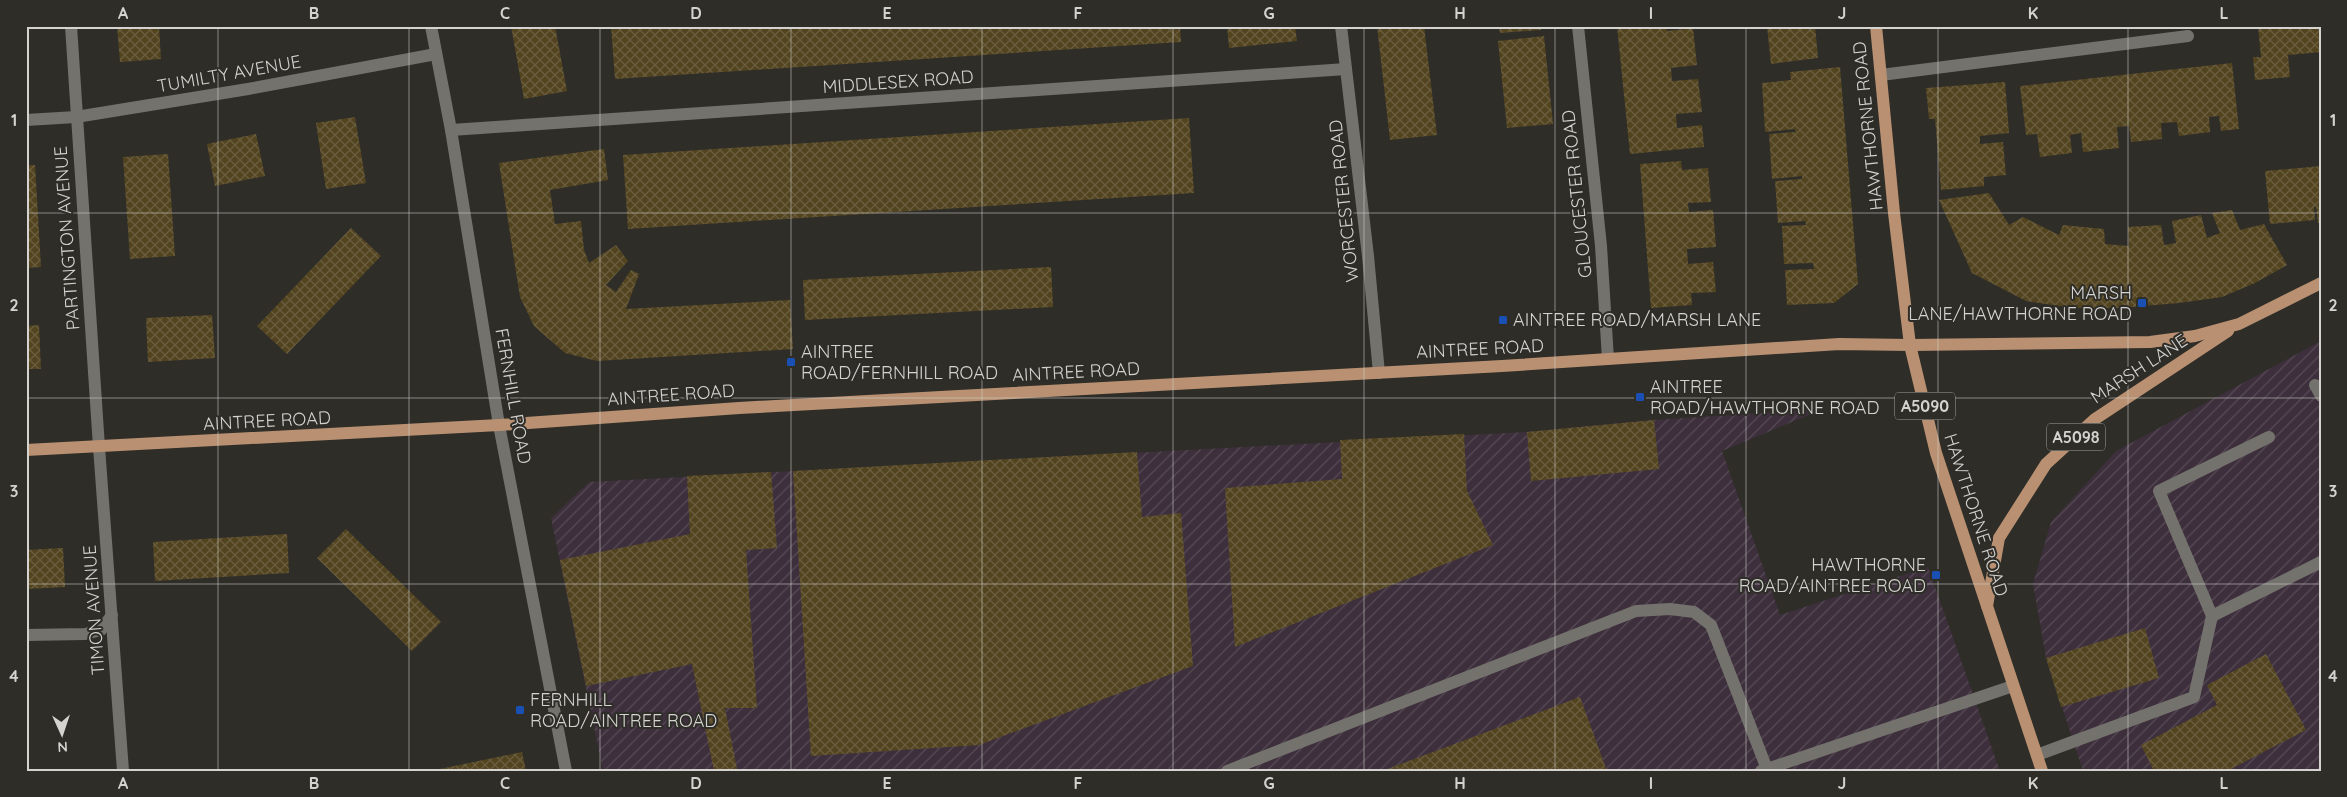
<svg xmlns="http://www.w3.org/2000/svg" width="2347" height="797" viewBox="0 0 2347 797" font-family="Quicksand,sans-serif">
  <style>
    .industrial { fill: url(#industrial-furrows) }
    .building { fill: url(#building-cross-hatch) }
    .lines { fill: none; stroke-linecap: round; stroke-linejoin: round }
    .minor { stroke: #74726d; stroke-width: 12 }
    .major { stroke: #b99172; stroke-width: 12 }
    .grid { fill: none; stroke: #d4d3d0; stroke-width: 1; stroke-opacity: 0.55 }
    .transit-dot { fill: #1a4fb4; stroke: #2e2d28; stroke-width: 2 }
    .labels { text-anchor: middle; stroke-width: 4; stroke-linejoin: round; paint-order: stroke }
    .shield { fill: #2e2d28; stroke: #a2a19e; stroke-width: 1 }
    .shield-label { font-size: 16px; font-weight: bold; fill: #d4d3d0 }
    .street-label { font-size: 18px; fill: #d4d3d0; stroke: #2e2d28 }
    .poi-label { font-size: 18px; fill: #d4d3d0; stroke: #2e2d28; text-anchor: start }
    .neatline { fill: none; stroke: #d4d3d0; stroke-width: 2 }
    .grid-label { font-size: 16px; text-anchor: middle; font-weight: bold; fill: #d4d3d0 }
  </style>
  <defs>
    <pattern id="industrial-furrows" width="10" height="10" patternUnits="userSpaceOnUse" patternTransform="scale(1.25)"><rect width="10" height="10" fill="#3d2f3c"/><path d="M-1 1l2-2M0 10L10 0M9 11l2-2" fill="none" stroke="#584c57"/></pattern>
    <pattern id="building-cross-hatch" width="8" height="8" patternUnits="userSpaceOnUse" patternTransform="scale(1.25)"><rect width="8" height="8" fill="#534420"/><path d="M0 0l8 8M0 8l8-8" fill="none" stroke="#6b5e3f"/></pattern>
  </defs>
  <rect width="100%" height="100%" fill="#2e2d28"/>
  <g class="industrial">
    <path d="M2321,341V771H2083L2046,658L2033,584L2051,522L2116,451Z"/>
    <path d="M1823,409L1722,451L1780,615L1928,567L2000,771H603L551,518L589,482L1527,432L1654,420Z"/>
  </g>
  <g class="building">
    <path d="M117,26H159L161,59L120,62Z"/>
    <path d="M511,26H555L567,91L524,99Z"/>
    <path d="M611,26H1180L1181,42L615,79Z"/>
    <path d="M1227,26H1295L1297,41L1229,48Z"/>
    <path d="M1377,26H1424L1437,135L1390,140Z"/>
    <path d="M1499,26H1541V30L1500,33Z"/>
    <path d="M1617,26H1666L1667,31L1693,28L1697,65L1671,68L1672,81L1698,79L1702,112L1676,114L1677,128L1702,125L1704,147L1630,154Z"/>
    <path d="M1767,26H1815L1818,58L1771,64Z"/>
    <path d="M2258,26H2321V52L2288,55L2290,77L2255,80L2253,57H2261Z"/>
    <path d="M1544,36L1553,124L1507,128L1498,41Z"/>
    <path d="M2232,63L2239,129L2221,131L2219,116L2209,117L2210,132L2179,136L2177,122L2161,123L2162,139L2131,142L2129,126L2117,127L2119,148L2083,152L2081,133L2070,135L2072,153L2040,157L2037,134L2026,135L2020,86Z"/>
    <path d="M1840,67L1858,284L1834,303L1787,305L1785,270L1814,269L1813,263L1784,264L1782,226L1806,225L1805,221L1778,223L1775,181L1802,179V176L1772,179L1769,134L1795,132V129L1765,132L1762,83L1791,80L1790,72Z"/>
    <path d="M2005,82L2009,133L1980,136V144L2003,142L2006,175L1984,177V186L1941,190L1935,119H1929L1926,88Z"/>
    <path d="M355,117L366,183L326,189L316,123Z"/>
    <path d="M1189,118L1194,193L628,229L623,155Z"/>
    <path d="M256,134L265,176L215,186L207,144Z"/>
    <path d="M604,149L608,180L550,190L555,224L581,221L584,250L589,263L616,245L628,261L606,285L616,292L631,270L639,274L626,309L790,300L793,349L597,361L565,353L534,326L520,297L499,163Z"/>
    <path d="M168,154L175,256L130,259L123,157Z"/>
    <path d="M1681,161L1682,170L1708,168L1711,202L1688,203L1689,212L1713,210L1716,247L1687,249L1688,264L1713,262L1716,292L1691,293L1692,305L1651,308L1640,164Z"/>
    <path d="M26,165H35L41,267L26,268Z"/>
    <path d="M2321,166V223H2318L2316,207H2314L2315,220L2270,224L2265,171Z"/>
    <path d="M1989,193L2009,225L2023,217L2059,235L2063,225L2104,229L2105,244L2129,246L2128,227L2161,225L2164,245L2176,243L2172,221L2201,215L2207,238L2220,233L2212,213L2232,210L2240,230L2264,224L2287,265L2255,283L2222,297L2179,303L2121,308H2073L2026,301L1972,273L1939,200Z"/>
    <path d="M351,228L381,256L287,354L257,326Z"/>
    <path d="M1051,267L1053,307L805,320L803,280Z"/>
    <path d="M212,315L215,358L148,362L146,318Z"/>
    <path d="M39,325L41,369H26V326Z"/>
    <path d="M1654,420L1659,469L1531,481L1527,432Z"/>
    <path d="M1464,434L1467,491L1493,545L1235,647L1225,488L1342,479L1340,440Z"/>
    <path d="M1137,452L1142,517L1181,513L1193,666L979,745L811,756L793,471Z"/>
    <path d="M771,472L777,548L746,550L757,708H725L737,769L714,771L692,664L586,686L560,560L690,534L687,476Z"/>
    <path d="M346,529L441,622L412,651L317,558Z"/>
    <path d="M287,534L289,573L155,581L153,542Z"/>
    <path d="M63,548L65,587L26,589V550Z"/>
    <path d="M2145,628L2159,678L2061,707L2046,658Z"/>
    <path d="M2266,654L2306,730L2227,771H2154L2141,745L2217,705L2207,685Z"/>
    <path d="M1580,697L1607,771H1382Z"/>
    <path d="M522,752L526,771H435V770Z"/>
  </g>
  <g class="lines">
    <g class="minor">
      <path d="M71,26L99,447L123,771"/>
      <path d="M431,26L451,130L499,425L566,771"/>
      <path d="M1341,26L1368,256L1379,373"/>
      <path d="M1578,26L1601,246L1608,359"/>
      <path d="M1881,75L2188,36"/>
      <path d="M26,120L76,117L248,89L436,54"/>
      <path d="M451,130L1346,69"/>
      <path d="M2315,385L2321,396"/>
      <path d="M2212,616L2159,491L2269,437"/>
      <path d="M26,635L85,634L101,630L112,615"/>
      <path d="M2037,755L2194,697L2212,616L2321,562"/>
      <path d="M1227,771L1636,611L1670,609L1694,612L1711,625L1767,769"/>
      <path d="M1761,771L2013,686"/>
    </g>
    <g class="major">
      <path d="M1876,26L1894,213L1910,345L1936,453L2042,771"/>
      <path d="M26,450L499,425L739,408L1502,366L1839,344L1910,345L2150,342L2195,336L2239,324L2321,283"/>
      <path d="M1987,606L1999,538L2046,464L2095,419L2228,331"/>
    </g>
  </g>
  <path class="grid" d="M218,26V771M409,26V771M600,26V771M791,26V771M982,26V771M1173,26V771M1364,26V771M1555,26V771M1746,26V771M1938,26V771M2128,26V771M26,213H2321M26,398H2321M26,584H2321"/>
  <g class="transit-dot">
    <rect x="2137" y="298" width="10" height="10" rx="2.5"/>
    <rect x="1498" y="315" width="10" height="10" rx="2.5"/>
    <rect x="786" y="357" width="10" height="10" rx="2.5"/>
    <rect x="1635" y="392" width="10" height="10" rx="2.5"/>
    <rect x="1931" y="570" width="10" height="10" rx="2.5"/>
    <rect x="515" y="705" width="10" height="10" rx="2.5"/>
  </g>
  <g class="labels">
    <g class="shield">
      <rect x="1895" y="392.5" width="60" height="27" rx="4"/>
      <rect x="2047" y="423.5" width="58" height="27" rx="4"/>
    </g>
    <g class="shield-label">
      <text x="1925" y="412">A5090</text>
      <text x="2076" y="443">A5098</text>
    </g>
    <g class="street-label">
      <text transform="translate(229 74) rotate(-10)" y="6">TUMILTY AVENUE</text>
      <text transform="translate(898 82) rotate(-4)" y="6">MIDDLESEX ROAD</text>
      <text transform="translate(1868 126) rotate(-96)" y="6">HAWTHORNE ROAD</text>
      <text transform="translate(1577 194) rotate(-96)" y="6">GLOUCESTER ROAD</text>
      <text transform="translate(1344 201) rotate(-96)" y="6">WORCESTER ROAD</text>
      <text transform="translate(67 238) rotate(-94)" y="6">PARTINGTON AVENUE</text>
      <text transform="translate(1480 349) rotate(-3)" y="6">AINTREE ROAD</text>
      <text transform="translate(2139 369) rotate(-33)" y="6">MARSH LANE</text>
      <text transform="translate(1076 372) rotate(-3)" y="6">AINTREE ROAD</text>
      <text transform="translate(671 395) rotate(-4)" y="6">AINTREE ROAD</text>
      <text transform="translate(513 396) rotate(80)" y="6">FERNHILL ROAD</text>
      <text transform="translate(267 421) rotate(-3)" y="6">AINTREE ROAD</text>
      <text transform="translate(1976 515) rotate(72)" y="6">HAWTHORNE ROAD</text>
      <text transform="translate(94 610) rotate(-94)" y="6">TIMON AVENUE</text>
    </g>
    <g class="poi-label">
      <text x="2132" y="299" text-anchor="end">MARSH<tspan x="2132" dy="21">LANE/HAWTHORNE ROAD</tspan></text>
      <text x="1513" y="326">AINTREE ROAD/MARSH LANE</text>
      <text x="801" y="358">AINTREE<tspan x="801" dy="21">ROAD/FERNHILL ROAD</tspan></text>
      <text x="1650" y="393">AINTREE<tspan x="1650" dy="21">ROAD/HAWTHORNE ROAD</tspan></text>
      <text x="1926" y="571" text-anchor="end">HAWTHORNE<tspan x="1926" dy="21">ROAD/AINTREE ROAD</tspan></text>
      <text x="530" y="706">FERNHILL<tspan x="530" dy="21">ROAD/AINTREE ROAD</tspan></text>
    </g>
  </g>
  <rect width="2347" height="797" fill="none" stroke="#2e2d28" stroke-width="55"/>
  <g transform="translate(62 734) rotate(177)" stroke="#2e2d28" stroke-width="4" paint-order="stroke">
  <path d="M0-4L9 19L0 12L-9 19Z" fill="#d4d3d0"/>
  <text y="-8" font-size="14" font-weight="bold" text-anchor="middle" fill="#d4d3d0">N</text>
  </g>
  <rect x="28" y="28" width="2292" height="742" class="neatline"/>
  <g class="grid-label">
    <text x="123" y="19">A</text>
    <text x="314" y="19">B</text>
    <text x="505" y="19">C</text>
    <text x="696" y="19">D</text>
    <text x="887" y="19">E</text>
    <text x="1078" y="19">F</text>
    <text x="1269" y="19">G</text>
    <text x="1460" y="19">H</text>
    <text x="1651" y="19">I</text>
    <text x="1842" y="19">J</text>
    <text x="2033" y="19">K</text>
    <text x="2224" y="19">L</text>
    <text x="14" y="126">1</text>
    <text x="2333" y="126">1</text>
    <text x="14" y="311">2</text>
    <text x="2333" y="311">2</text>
    <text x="14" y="497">3</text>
    <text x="2333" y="497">3</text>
    <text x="14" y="682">4</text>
    <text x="2333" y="682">4</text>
    <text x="123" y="789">A</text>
    <text x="314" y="789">B</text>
    <text x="505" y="789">C</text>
    <text x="696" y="789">D</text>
    <text x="887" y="789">E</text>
    <text x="1078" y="789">F</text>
    <text x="1269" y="789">G</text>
    <text x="1460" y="789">H</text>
    <text x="1651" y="789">I</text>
    <text x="1842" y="789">J</text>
    <text x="2033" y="789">K</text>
    <text x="2224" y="789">L</text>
  </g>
</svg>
